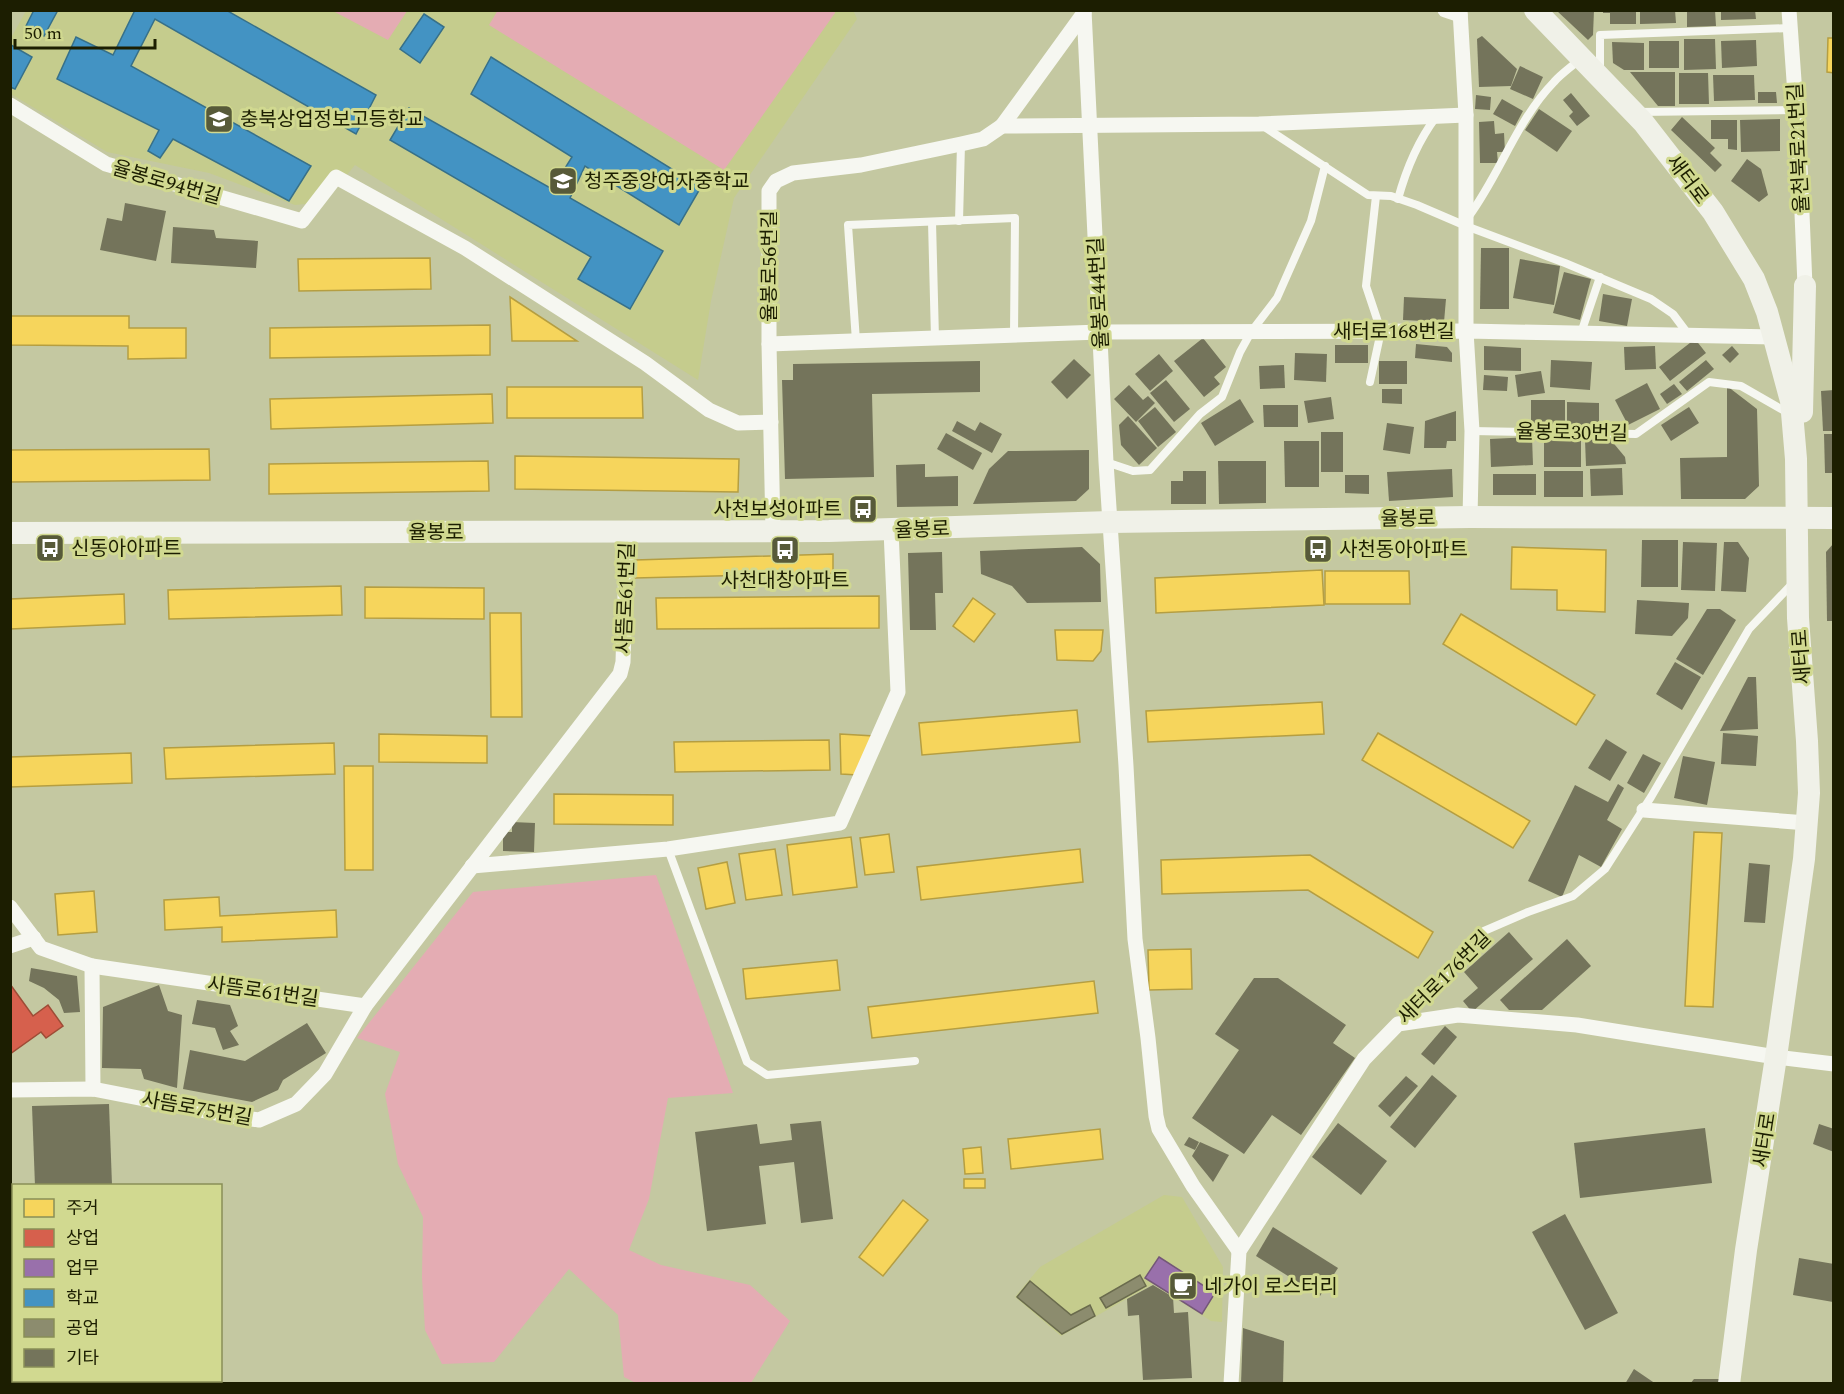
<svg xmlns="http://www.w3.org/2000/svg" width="1844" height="1394" viewBox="0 0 1844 1394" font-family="Spectral,'Noto Sans KR',serif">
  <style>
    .built { fill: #c5cc8d }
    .green { fill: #e4acb3 }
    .homes { fill: #f6d55c; stroke: #b59e41; stroke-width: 1.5 }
    .shops { fill: #d6604d; stroke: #9e4c36; stroke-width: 1.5 }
    .offices { fill: #9970ab; stroke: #745778; stroke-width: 1.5 }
    .schools { fill: #4393c3; stroke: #377089; stroke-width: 1.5 }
    .industry { fill: #8c8c6e; stroke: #6a6b4d; stroke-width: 1.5 }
    .building { fill: #74745b }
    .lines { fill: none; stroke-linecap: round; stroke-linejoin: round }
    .lane { stroke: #f6f7f1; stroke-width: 8 }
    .street { stroke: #f6f7f1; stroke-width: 15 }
    .secondary { stroke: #f0f1e8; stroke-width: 22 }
    .labels { text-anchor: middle; stroke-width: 6; stroke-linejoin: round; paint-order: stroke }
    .poi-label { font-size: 20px; fill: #1c1e01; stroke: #d1d990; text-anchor: start }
    .street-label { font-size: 20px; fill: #1c1e01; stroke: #d1d990 }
  </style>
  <rect width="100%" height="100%" fill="#c4c8a1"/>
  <g class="built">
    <path d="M853,10L857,19L734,198L711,301L698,380L355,165L325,202L295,205L209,173L107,152L11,94V38L26,11Z"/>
    <path d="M1164,1195L1182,1197L1223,1267L1222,1322L1211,1321L1153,1284L1061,1336L1015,1297L1040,1267Z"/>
  </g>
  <g class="green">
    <path d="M498,10H834L835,13L724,170L489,25Z"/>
    <path d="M333,11H407L388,40Z"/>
    <path d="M656,875L733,1093L668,1098L649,1199L629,1250L661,1265L750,1285L790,1321L751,1383H636L624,1377L618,1315L569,1269L494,1362L442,1364L425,1330L422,1277L423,1217L398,1164L385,1094L400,1052L357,1038L473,892Z"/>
  </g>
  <g class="homes">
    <path d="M1828,38H1834V73L1827,72Z"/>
    <path d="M430,258L431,289L299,291L298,259Z"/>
    <path d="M510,297L577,341H512Z"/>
    <path d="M11,316H129V328H186V358L128,359V346L11,345Z"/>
    <path d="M490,325V355L270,358V328Z"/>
    <path d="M507,387H642L643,418H507Z"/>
    <path d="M492,394L493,423L271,429L270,399Z"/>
    <path d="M209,449L210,480L10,482V450Z"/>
    <path d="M515,456L739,459L738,492L515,489Z"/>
    <path d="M488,461L489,491L269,494V464Z"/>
    <path d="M1512,547L1606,550L1605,612L1557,610V590L1511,589Z"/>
    <path d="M833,554V573L635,578V560Z"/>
    <path d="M1322,570L1324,605L1156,613L1155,578Z"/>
    <path d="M1325,571H1409L1410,604H1325Z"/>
    <path d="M341,586L342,615L169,619L168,590Z"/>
    <path d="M365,587L484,588V619L365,618Z"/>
    <path d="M124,594L125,624L10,629V599Z"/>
    <path d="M879,596V628L657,629L656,598Z"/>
    <path d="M973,598L995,614L974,642L953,626Z"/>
    <path d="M490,613H521L522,717H491Z"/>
    <path d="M1461,614L1595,695L1576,725L1443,644Z"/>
    <path d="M1055,630H1103L1101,651L1093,661L1057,660Z"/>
    <path d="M1322,702L1324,734L1148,742L1146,711Z"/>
    <path d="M1077,710L1080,742L922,755L919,723Z"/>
    <path d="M1378,733L1530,821L1513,848L1362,760Z"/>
    <path d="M379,734L487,736V763L379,762Z"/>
    <path d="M840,734L874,736L858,775L841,774Z"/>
    <path d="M829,740L830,770L675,772L674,742Z"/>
    <path d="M334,743L335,774L166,779L164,748Z"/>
    <path d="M131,753L132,783L10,787V757Z"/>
    <path d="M344,766H373V870H345Z"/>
    <path d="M554,794L673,795V825L554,824Z"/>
    <path d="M1694,832L1722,833L1713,1007L1685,1006Z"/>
    <path d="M889,834L894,872L865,875L860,838Z"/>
    <path d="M851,837L857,887L793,895L787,845Z"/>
    <path d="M775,849L782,895L746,900L739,854Z"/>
    <path d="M1080,849L1083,882L921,900L917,867Z"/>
    <path d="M1310,855L1433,932L1418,958L1308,890L1162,894L1161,860Z"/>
    <path d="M727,862L735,903L706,909L698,868Z"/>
    <path d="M94,891L97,932L58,935L55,894Z"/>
    <path d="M219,897L220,916L336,910L337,937L222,942V927L165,930L164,900Z"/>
    <path d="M1191,949L1192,989L1149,990L1148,950Z"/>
    <path d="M837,960L840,990L746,999L743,969Z"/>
    <path d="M1094,981L1098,1013L872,1038L868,1007Z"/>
    <path d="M1100,1129L1103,1159L1011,1169L1008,1139Z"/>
    <path d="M981,1147L983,1173L965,1174L963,1149Z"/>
    <rect x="964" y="1179" width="21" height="9"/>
    <path d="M903,1200L928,1220L883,1276L859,1257Z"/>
    <rect x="10" y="1325" width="4" height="26"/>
  </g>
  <path class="shops" d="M10,984L33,1016L48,1005L63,1026L46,1038L41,1032L10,1054Z"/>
  <path class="offices" d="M1159,1257L1215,1293L1202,1314L1145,1278Z"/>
  <g class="schools">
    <path d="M34,10H58L44,36L26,26Z"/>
    <path d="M135,10H226L376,95L356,134L155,19L131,66L311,166L289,201L173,139L160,158L148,151L159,130L57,79L76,37L113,55Z"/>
    <path d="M424,14L444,27L420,63L400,49Z"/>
    <path d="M11,45L32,57L15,89L10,87Z"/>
    <path d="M491,57L701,187L679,225L585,166L570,198L663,251L630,309L578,279L591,257L390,140L409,108L552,189L572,157L471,94Z"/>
  </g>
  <g class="industry">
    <path d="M1140,1275L1146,1286L1106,1308L1100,1298Z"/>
    <path d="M1030,1281L1071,1315L1090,1305L1095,1316L1062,1334L1017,1297Z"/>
  </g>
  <g class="building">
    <path d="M1556,10H1594L1593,35L1588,40Z"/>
    <path d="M1603,10H1636V24H1610V13H1603Z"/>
    <path d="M1640,10H1675L1676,23L1640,24Z"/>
    <path d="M1687,10H1715L1716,26L1687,27Z"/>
    <path d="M1721,10H1755L1756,19L1721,20Z"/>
    <path d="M1482,36L1517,69L1511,86L1479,87L1477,39Z"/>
    <path d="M1684,39H1715L1716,69L1684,70Z"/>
    <path d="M1756,40L1757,66L1722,68L1721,41Z"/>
    <rect x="1649" y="41" width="30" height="27"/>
    <path d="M1612,42L1644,43V70H1624L1613,63Z"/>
    <path d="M1520,66L1543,77L1533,99L1510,89Z"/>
    <path d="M1630,72H1675V106H1658Z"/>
    <path d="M1679,73H1708L1709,104H1679Z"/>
    <path d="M1713,75H1754L1755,100L1714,101Z"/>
    <path d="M1758,92H1776L1777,103H1758Z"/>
    <path d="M1571,93L1590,116L1577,126L1569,116L1573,112L1563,100Z"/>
    <path d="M1476,95L1491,97L1490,110L1475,109Z"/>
    <path d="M1502,99L1523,111L1515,126L1493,114Z"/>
    <path d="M1539,109L1572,131L1557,152L1525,130Z"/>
    <path d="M1682,117L1715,148L1710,153L1722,165L1715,172L1671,130Z"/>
    <path d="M1780,119V151L1741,152L1740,120Z"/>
    <path d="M1711,120H1737V150L1728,149V139H1711Z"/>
    <path d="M1494,121L1495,134L1504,133L1505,152H1497L1498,163H1480L1479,122Z"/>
    <path d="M1747,159L1761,169L1768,195L1759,202L1731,181Z"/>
    <path d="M125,203L166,211L156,261L100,250L107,218L122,221Z"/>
    <path d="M173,227L214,230L216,238L258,241L256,268L171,263Z"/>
    <path d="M1481,248H1509V309H1480Z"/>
    <path d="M1520,259L1560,266L1554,305L1513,298Z"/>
    <path d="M1564,272L1591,279L1580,320L1553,313Z"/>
    <path d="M1603,294L1632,299L1627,326L1599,321Z"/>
    <path d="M1404,297L1446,299L1444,322L1403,320Z"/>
    <path d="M1203,338L1226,367L1214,377L1220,384L1204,397L1174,361Z"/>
    <path d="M1695,339L1706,353L1670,381L1659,367Z"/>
    <path d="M1416,344L1447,347L1452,353V362L1415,358Z"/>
    <rect x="1335" y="345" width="33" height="18"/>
    <path d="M1484,346L1521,348V371L1484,370Z"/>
    <path d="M1655,346L1656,369L1625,370L1624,347Z"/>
    <path d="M1732,346L1739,354L1730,363L1722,355Z"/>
    <path d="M1295,353L1327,354L1326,382L1294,380Z"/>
    <path d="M1159,354L1173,371L1150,391L1135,374Z"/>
    <path d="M1074,359L1091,375L1067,399L1051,382Z"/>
    <path d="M1551,360L1592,362L1590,390L1550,387Z"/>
    <path d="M1706,360L1714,369L1687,391L1679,382Z"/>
    <path d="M980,361V392L872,394L874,477L785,479L782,380H793V364Z"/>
    <rect x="1379" y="361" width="28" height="23"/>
    <path d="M1284,365L1285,388L1260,389L1259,366Z"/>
    <path d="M1541,371L1545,393L1518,397L1515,375Z"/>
    <path d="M1484,375L1508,377L1507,391L1483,390Z"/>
    <path d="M1166,380L1190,409L1174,422L1150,393Z"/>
    <path d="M1647,383L1660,409L1628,425L1615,400Z"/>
    <path d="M1674,384L1682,394L1667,404L1660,394Z"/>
    <path d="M1129,385L1143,400L1148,396L1155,403L1136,422L1114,399Z"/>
    <path d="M1727,386L1757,409L1759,486L1745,499H1681L1680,458L1727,457Z"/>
    <path d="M1382,389H1402V404L1382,403Z"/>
    <path d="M1834,390V431H1823L1821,391Z"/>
    <path d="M1331,397L1334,419L1308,423L1304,401Z"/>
    <path d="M1240,399L1254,422L1215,446L1201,423Z"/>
    <path d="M1531,400H1565V424L1531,423Z"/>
    <path d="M1567,402L1599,403V429H1567Z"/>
    <path d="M1263,405H1298V427H1264Z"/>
    <path d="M1155,407L1176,432L1158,447L1138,421Z"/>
    <path d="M1689,407L1699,423L1671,441L1661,425Z"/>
    <path d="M1456,411V441H1447L1446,448H1424L1425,421Z"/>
    <path d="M1128,416L1157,448L1139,465L1121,445L1119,425Z"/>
    <path d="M957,421L975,431L980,422L1002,434L992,453L952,431Z"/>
    <path d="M1387,423L1414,427L1410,454L1383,450Z"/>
    <rect x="1321" y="432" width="22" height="40"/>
    <path d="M946,433L982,453L973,470L937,449Z"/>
    <path d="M1824,434H1834V473H1825Z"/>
    <path d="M1532,437L1533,465L1491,467L1490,439Z"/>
    <path d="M1544,438L1581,439V467H1544Z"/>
    <path d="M1610,439L1625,457L1626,464L1586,466L1585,440Z"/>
    <path d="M1284,441H1319V487H1285Z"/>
    <path d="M1089,450V489L1076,501L973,504L989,469L1008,451Z"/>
    <path d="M1218,461H1266V503L1219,504Z"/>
    <path d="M925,464V477L958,476V506L897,507L896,465Z"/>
    <path d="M1622,468L1623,495L1591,496L1590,469Z"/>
    <path d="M1452,469L1453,497L1389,501L1387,472Z"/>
    <path d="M1183,471H1206V504H1171V481H1183Z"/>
    <rect x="1544" y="471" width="39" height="26"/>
    <rect x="1493" y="474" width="43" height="21"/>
    <path d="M1345,475H1369V494L1345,493Z"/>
    <path d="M1642,540H1678V587H1641Z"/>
    <path d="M1683,542L1717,543L1715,591L1681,590Z"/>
    <path d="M1724,542H1738L1749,558L1746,592L1721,591Z"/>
    <path d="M1834,543V621H1827L1826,552Z"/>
    <path d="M1082,547L1100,564L1101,602L1027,603L1012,586L981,574L980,551Z"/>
    <path d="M942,552L943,593H935L936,630H910L908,553Z"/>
    <path d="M1637,600L1689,603L1688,618L1672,636L1635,634Z"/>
    <path d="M1707,609H1720L1736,620L1703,675L1676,659Z"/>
    <path d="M1675,662L1701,677L1682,710L1656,694Z"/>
    <path d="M1748,677H1756L1758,729L1720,731Z"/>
    <path d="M1723,733L1758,736L1756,766L1721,764Z"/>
    <path d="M1606,739L1627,752L1610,781L1588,768Z"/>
    <path d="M1643,754L1661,763L1644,793L1627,783Z"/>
    <path d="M1683,756L1715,762L1707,805L1674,798Z"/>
    <path d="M1618,784L1624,788L1607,820L1622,829L1601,867L1579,855L1562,897L1528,881L1575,785L1608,802Z"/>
    <path d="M512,822L535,823L534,852L503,851V832H512Z"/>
    <path d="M1749,863L1770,865L1765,923L1744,922Z"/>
    <path d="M1509,932L1533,959L1472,1012L1463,1001L1478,988L1464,972Z"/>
    <path d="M1567,939L1591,966L1542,1010H1509L1500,1000Z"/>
    <path d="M31,968L77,976L80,1012L64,1013L59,1000L44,988L29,981Z"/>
    <path d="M1254,978H1278L1346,1025L1333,1043L1355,1058L1301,1135L1272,1115L1244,1154L1192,1118L1239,1050L1215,1034Z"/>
    <path d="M159,985L168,1011L182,1015L177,1088L144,1079L141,1069L102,1068L103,1007Z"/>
    <path d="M197,1000L230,1005L238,1026L230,1031L239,1045L223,1050L215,1028L192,1024Z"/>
    <path d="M307,1023L326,1053L283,1080L278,1090L252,1102L183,1089L190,1050L245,1061Z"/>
    <path d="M1445,1026L1457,1037L1434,1065L1421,1054Z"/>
    <path d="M1432,1075L1457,1096L1415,1148L1390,1127Z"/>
    <path d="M1406,1076L1418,1086L1390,1117L1378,1106Z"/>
    <path d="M109,1104L112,1185L35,1186L32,1106Z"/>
    <path d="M821,1121L833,1219L801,1223L794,1162L759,1166L766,1224L707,1231L695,1132L757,1124L760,1144L792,1140L790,1124Z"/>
    <path d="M1338,1123L1387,1161L1361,1195L1312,1157Z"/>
    <path d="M1819,1124L1834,1129V1152L1813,1144Z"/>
    <path d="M1705,1128L1712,1183L1580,1198L1574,1143Z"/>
    <path d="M1189,1137L1199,1142L1195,1150L1184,1145Z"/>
    <path d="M1200,1142L1229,1155L1213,1182L1192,1156Z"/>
    <path d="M1565,1214L1618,1313L1585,1330L1532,1232Z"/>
    <path d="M1273,1227L1338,1268L1320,1296L1256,1256Z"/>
    <path d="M1799,1258L1834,1264L1833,1302L1793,1295Z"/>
    <path d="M1153,1285L1173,1297L1174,1313L1188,1312L1192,1378L1143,1380L1139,1315L1128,1316L1127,1299Z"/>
    <path d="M1243,1328L1284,1341L1283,1384H1241Z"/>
    <path d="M1634,1369L1656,1384H1625Z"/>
    <path d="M1694,1379H1719V1384H1690Z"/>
  </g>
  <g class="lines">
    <g class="lane">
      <path d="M1600,71V35L1790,28"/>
      <path d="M1638,112L1796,110"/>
      <path d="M1263,126L1368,195L1391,196L1417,205L1466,226L1565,263L1651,299L1673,314L1688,334"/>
      <path d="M1398,199C1406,170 1418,141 1436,117"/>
      <path d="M1469,216C1500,174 1517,120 1554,82C1561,74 1570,68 1579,60"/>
      <path d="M959,221L961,144"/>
      <path d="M932,222L935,338"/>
      <path d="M1581,333L1600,277"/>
      <path d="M856,341L848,225L1015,218L1014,335"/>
      <path d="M1370,382L1381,331L1366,286L1376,196"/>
      <path d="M1472,431L1636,434L1709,382L1741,386L1788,413"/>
      <path d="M1106,462L1133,471L1150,470L1200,414L1222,397L1240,352L1251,332L1277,298L1311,221L1325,166"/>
      <path d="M668,849L747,1062L767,1075L915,1061"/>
      <path d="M1401,1021L1423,1000L1484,931L1528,912L1573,896L1605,869L1651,797L1749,629L1793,583"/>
    </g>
    <g class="street">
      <path d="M1084,10L1106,462L1126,766L1135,939L1148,1038L1156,1116L1159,1129L1193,1186L1239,1251"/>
      <path d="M1445,10L1460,15"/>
      <path d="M1460,10L1466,115V331L1472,431L1470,517"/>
      <path d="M1789,10L1800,165L1805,286"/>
      <path d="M10,105L106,164L302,221L336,177L465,248L645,363L709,410L738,423L771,422"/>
      <path d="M1002,126L1084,13"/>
      <path d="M769,344L1100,332L1466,331L1775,337"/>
      <path d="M773,531L769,344V191L776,181L793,173L861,165L961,144L983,139L1002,126L1259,124L1466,115"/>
      <path d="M1644,810L1807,823"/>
      <path d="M472,866L668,849L840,823L898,692L891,530"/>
      <path d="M10,907L41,948L92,966L365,1006"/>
      <path d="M10,946L34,938"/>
      <path d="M92,966L93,1089"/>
      <path d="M10,1090L93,1089L231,1116L259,1120L296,1104L325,1074L365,1006L620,674L623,662L627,531"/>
      <path d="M1231,1384L1239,1251L1364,1059L1398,1024L1458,1015L1577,1025L1776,1057L1834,1064"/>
    </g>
    <g class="secondary">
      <path d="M1535,10L1643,122L1713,212L1754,279L1767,312L1791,401L1796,459L1798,618L1807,741L1809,793L1804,859L1776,1057L1746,1250L1729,1384"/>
      <path d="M1802,412L1805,286"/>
      <path d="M10,533L829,531L1110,522L1470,517L1834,518"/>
    </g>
  </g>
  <defs>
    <g id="school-square" transform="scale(1.5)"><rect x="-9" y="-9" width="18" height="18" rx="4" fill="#575a39" stroke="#d1d990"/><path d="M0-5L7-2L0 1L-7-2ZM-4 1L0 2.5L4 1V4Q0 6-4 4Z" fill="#fff"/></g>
    <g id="bus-square" transform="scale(1.5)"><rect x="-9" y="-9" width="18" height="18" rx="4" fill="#575a39" stroke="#d1d990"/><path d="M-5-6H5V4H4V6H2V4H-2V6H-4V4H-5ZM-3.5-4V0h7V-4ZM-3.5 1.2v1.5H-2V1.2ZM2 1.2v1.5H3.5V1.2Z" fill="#fff"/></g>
    <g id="cafe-square" transform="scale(1.5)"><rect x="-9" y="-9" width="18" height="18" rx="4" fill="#575a39" stroke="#d1d990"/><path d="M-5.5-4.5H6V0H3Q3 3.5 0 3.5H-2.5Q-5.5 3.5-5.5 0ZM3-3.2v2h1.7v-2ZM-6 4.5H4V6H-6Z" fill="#fff"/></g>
  </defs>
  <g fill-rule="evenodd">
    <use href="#school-square" x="219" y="119"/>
    <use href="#school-square" x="563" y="181"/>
    <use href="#bus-square" x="863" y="509"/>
    <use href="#bus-square" x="50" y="548"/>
    <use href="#bus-square" x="1318" y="549"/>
    <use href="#bus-square" x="785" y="550"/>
    <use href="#cafe-square" x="1183" y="1286"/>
  </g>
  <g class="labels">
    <g class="poi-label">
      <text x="240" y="126">충북상업정보고등학교</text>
      <text x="584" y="188">청주중앙여자중학교</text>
      <text x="842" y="516" text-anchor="end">사천보성아파트</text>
      <text x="71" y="555">신동아아파트</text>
      <text x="1339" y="556">사천동아아파트</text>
      <text x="785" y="587" text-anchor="middle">사천대창아파트</text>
      <text x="1204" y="1293">네가이 로스터리</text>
    </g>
    <g class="street-label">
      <text transform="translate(1798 148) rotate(-93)" y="7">율천북로21번길</text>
      <text transform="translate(1688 179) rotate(53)" y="7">새터로</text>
      <text transform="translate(167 182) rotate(16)" y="7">율봉로94번길</text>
      <text transform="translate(769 266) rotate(-90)" y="7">율봉로56번길</text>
      <text transform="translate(1098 293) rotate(-93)" y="7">율봉로44번길</text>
      <text x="1394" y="338">새터로168번길</text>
      <text transform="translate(1572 432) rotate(1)" y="7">율봉로30번길</text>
      <text transform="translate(1408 518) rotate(-1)" y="7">율봉로</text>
      <text transform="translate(922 529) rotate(-2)" y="7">율봉로</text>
      <text x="436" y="539">율봉로</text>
      <text transform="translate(625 598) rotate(-88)" y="7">사뜸로61번길</text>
      <text transform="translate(1801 657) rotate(-94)" y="7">새터로</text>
      <text transform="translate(1444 977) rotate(-45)" y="7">새터로176번길</text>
      <text transform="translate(263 991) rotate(8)" y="7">사뜸로61번길</text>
      <text transform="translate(197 1108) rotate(10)" y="7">사뜸로75번길</text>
      <text transform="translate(1764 1140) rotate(-81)" y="7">새터로</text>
    </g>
  </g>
  <rect width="1844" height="1394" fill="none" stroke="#1c1e01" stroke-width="24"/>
  <rect x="12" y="1184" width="210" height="198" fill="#d1d990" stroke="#898e57" stroke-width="1.5"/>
  <rect x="24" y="1199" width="30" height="18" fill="#f6d55c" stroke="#898e57" stroke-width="1.5"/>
  <text x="66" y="1214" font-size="18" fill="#1c1e01">주거</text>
  <rect x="24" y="1229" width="30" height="18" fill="#d6604d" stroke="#898e57" stroke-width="1.5"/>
  <text x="66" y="1244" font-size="18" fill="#1c1e01">상업</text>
  <rect x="24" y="1259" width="30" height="18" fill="#9970ab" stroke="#898e57" stroke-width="1.5"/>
  <text x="66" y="1274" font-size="18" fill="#1c1e01">업무</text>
  <rect x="24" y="1289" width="30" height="18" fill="#4393c3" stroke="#898e57" stroke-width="1.5"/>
  <text x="66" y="1304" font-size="18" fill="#1c1e01">학교</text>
  <rect x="24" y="1319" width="30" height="18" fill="#8c8c6e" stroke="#898e57" stroke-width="1.5"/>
  <text x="66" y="1334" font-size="18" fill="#1c1e01">공업</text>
  <rect x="24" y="1349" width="30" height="18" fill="#74745b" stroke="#898e57" stroke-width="1.5"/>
  <text x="66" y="1364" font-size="18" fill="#1c1e01">기타</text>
  <path d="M15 39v9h140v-9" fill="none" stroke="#1c1e01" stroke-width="3"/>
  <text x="24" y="39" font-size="18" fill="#1c1e01" stroke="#d1d990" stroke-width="4.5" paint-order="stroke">50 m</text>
</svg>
